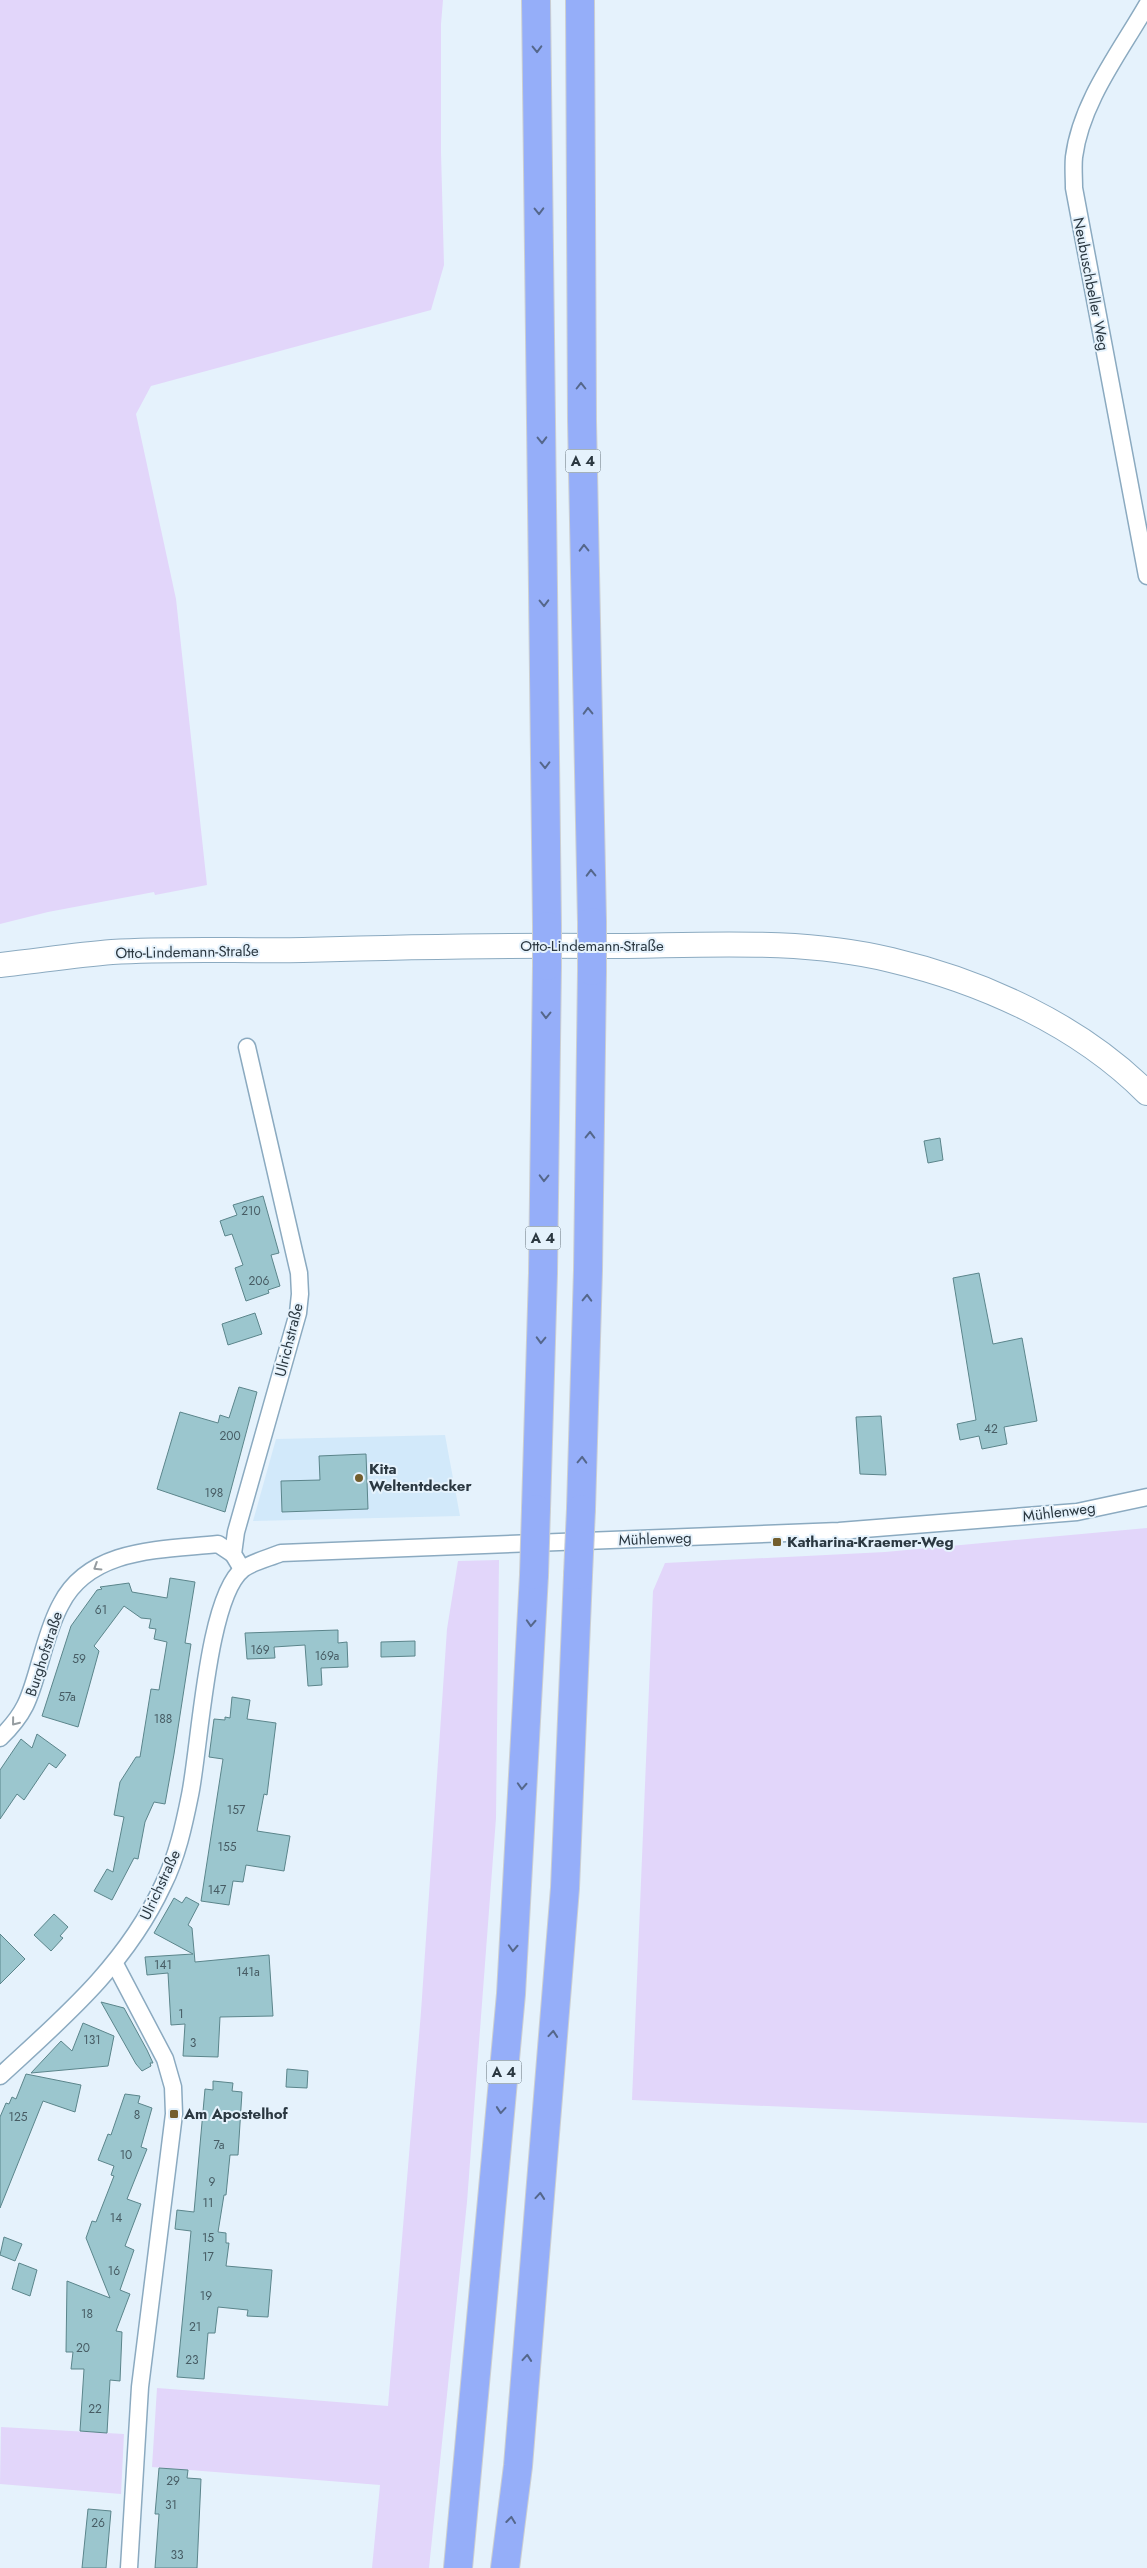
<svg xmlns="http://www.w3.org/2000/svg" width="1147" height="2568" viewBox="0 0 1147 2568" font-family="Jost,sans-serif">
  <style>
    .built { fill: #d2e9fa }
    .green { fill: #e2d6fa }
    .building { fill: #9bc6ce; stroke: #5b858b }
    .lines { fill: none; stroke-linecap: round; stroke-linejoin: round }
    .street-casing { stroke: #8baac0; stroke-width: 19 }
    .secondary-casing { stroke: #8baac0; stroke-width: 26 }
    .highway-casing { stroke: #cccfd1; stroke-width: 30 }
    .street { stroke: #fff; stroke-width: 16 }
    .secondary { stroke: #fff; stroke-width: 24 }
    .highway { stroke: #95aef9; stroke-width: 28 }
    .highway-bridge-casing { stroke: #cccfd1; stroke-width: 30; stroke-linecap: butt }
    .highway-bridge { stroke: #95aef9; stroke-width: 28 }
    .oneway { stroke: #55678b }
    .oneway2 { stroke: #959ca0 }
    .poi-dot { fill: #735e2d; stroke: #e5f2fc; stroke-width: 2 }
    .labels { text-anchor: middle; stroke-width: 4; stroke-linejoin: round; paint-order: stroke }
    .number-label { font-size: 12px; fill: #475c64 }
    .shield { fill: #e5f2fc; stroke: #637079; stroke-width: 1 }
    .shield-label { font-size: 14px; font-weight: bold; fill: #2b3841 }
    .street-label { font-size: 15px; fill: #2b3841; stroke: #e5f2fc }
    .poi-label { font-size: 15px; font-weight: bold; fill: #2b3841; stroke: #e5f2fc; text-anchor: start }
  </style>
  <rect width="100%" height="100%" fill="#e5f2fc"/>
  <path class="built" d="M445,1435L460,1516L253,1521L276,1439Z"/>
  <g class="green">
    <path d="M0,0H443L441,24V152L444,265L431,310L151,386L136,414L176,599L207,885L155,895L154,892L48,912L0,924Z"/>
    <path d="M1147,1528V2123L632,2100L653,1591L665,1563L885,1552Z"/>
    <path d="M499,1560L496,1818L467,2202L429,2568H372L380,2485L152,2467L157,2388L388,2406L421,2012L447,1629L458,1561Z"/>
    <path d="M1,2427L124,2434L121,2494L0,2484Z"/>
  </g>
  <g class="building">
    <path d="M940,1138L943,1160L928,1163L924,1141Z"/>
    <path d="M263,1196L279,1253L271,1255L280,1286L268,1290L269,1293L246,1301L235,1268L243,1265L232,1234L225,1236L220,1221L237,1215L233,1205Z"/>
    <path d="M979,1273L993,1344L1022,1338L1037,1421L1004,1427L1007,1444L982,1449L979,1436L960,1440L957,1424L976,1420L953,1278Z"/>
    <path d="M255,1313L262,1334L228,1345L222,1324Z"/>
    <path d="M239,1387L257,1392L225,1512L157,1489L180,1412L218,1423L220,1415L229,1418Z"/>
    <path d="M881,1416L886,1475L860,1474L856,1417Z"/>
    <path d="M366,1454L368,1509L282,1512L281,1481L320,1480L319,1456Z"/>
    <path d="M170,1578L195,1582L185,1643L191,1644L174,1754L165,1804L154,1802L145,1822L138,1859L134,1858L112,1900L94,1891L107,1869L113,1872L124,1817L114,1815L120,1782L136,1757H140L151,1689L159,1690L167,1642L154,1639L156,1629L149,1628L151,1619L141,1618L124,1606L94,1646L99,1651L78,1727L42,1716L71,1626L97,1590L102,1589L100,1587L129,1583L132,1592L167,1598Z"/>
    <path d="M338,1630V1643L347,1642L348,1667L321,1668L322,1685L308,1686L305,1645L274,1647L275,1658L247,1659L245,1633Z"/>
    <path d="M415,1641V1656L381,1657V1642Z"/>
    <path d="M232,1697L250,1700L247,1719L276,1723L267,1795L264,1794L257,1831L290,1836L284,1871L246,1865L243,1882L233,1881L229,1905L201,1901L223,1759L209,1757L214,1719L225,1720V1717L230,1718Z"/>
    <path d="M37,1734L66,1755L56,1768L49,1763L24,1800L17,1794L0,1819V1770L21,1739L32,1748Z"/>
    <path d="M186,1897L199,1904L188,1925L192,1928L195,1962L269,1955L273,2016L220,2017L218,2057L183,2056L185,2024L171,2025L168,1973L147,1975L145,1957L193,1954L154,1933L174,1898L182,1903Z"/>
    <path d="M54,1914L68,1927L60,1936L63,1938L51,1951L34,1935Z"/>
    <path d="M0,1934L25,1959L0,1984Z"/>
    <path d="M101,2002L124,2008L147,2050L153,2063H150L151,2066L142,2071L136,2064Z"/>
    <path d="M83,2023L114,2036L108,2066L31,2073L61,2041L72,2051Z"/>
    <path d="M287,2069L308,2071L307,2088L286,2087Z"/>
    <path d="M26,2074L81,2085L75,2112L43,2101L0,2208V2117L6,2103L9,2104L12,2097L16,2099Z"/>
    <path d="M213,2081L233,2083L232,2091L242,2092L238,2155H230L226,2195H224L218,2232L226,2233V2243H229L226,2266L272,2270L268,2317L247,2316L248,2310L218,2307L215,2333H208L204,2379L177,2377L191,2231L175,2229L177,2210L194,2212L205,2089L213,2090Z"/>
    <path d="M125,2094L140,2096L138,2103L152,2108L141,2147L147,2149L127,2199L141,2204L125,2246L134,2250L120,2290L130,2294L116,2331L122,2332L120,2381L110,2380L107,2433L80,2431L84,2369H71L73,2352H66L67,2281L110,2298L86,2238L92,2221L96,2222L114,2176L111,2175L114,2166L98,2160L108,2134L111,2135Z"/>
    <path d="M4,2237L22,2244L15,2261L0,2255Z"/>
    <path d="M19,2263L37,2270L30,2296L12,2289Z"/>
    <path d="M159,2468L188,2470L187,2478L201,2479L197,2568H155L159,2514H155Z"/>
    <path d="M88,2509L111,2511L106,2568H82Z"/>
  </g>
  <g class="lines">
    <g class="street-casing">
      <g id="street">
        <path d="M1147,5C1120,52 1081,102 1074,157C1073,167 1074,178 1074,188L1147,576"/>
        <path d="M242,1569L233,1554L236,1532L298,1313L300,1294L299,1273L247,1047"/>
        <path d="M0,1738C27,1712 30,1696 40,1662C46,1642 51,1622 61,1604C90,1547 163,1550 218,1544L233,1554"/>
        <path d="M115,1964L165,2059L173,2087L174,2114L140,2387L129,2568"/>
        <path d="M0,2076C63,2018 126,1965 163,1885C177,1857 184,1825 190,1795C200,1747 207,1597 243,1569C252,1562 269,1558 281,1553L839,1531L1077,1512L1147,1497"/>
      </g>
    </g>
    <g class="secondary-casing">
      <path id="secondary" d="M0,965C37,961 75,955 112,952C175,948 240,951 303,950C402,947 501,945 601,946C697,946 797,937 891,960C984,982 1079,1025 1147,1093"/>
    </g>
    <g class="highway-casing">
      <g id="highway">
        <path d="M536,0L547,926"/>
        <path d="M580,0L582,421L592,922"/>
        <path d="M536,1509L543,1273L547,966"/>
        <path d="M581,1509L588,1270L592,971"/>
        <path d="M458,2568L511,1994L534,1575"/>
        <path d="M505,2568L518,2466L565,1888L578,1575"/>
      </g>
    </g>
    <use href="#street" class="street"/>
    <use href="#secondary" class="secondary"/>
    <use href="#highway" class="highway"/>
    <g class="highway-bridge-casing">
      <g id="highway-bridge">
        <path d="M547,966V926"/>
        <path d="M592,971V922"/>
        <path d="M534,1575L536,1509"/>
        <path d="M578,1575L581,1509"/>
      </g>
    </g>
    <use href="#highway-bridge" class="highway-bridge"/>
  </g>
  <defs><path id="oneway-chevron" d="M-2-3.5L2.5 0L-2 3.5" fill="none" stroke-width="1.6" stroke-linecap="round" stroke-linejoin="round" transform="scale(1.25)"/></defs>
  <g class="oneway">
    <use href="#oneway-chevron" transform="translate(537 49) rotate(89)"/>
    <use href="#oneway-chevron" transform="translate(539 211) rotate(89)"/>
    <use href="#oneway-chevron" transform="translate(581 386) rotate(-90)"/>
    <use href="#oneway-chevron" transform="translate(542 440) rotate(89)"/>
    <use href="#oneway-chevron" transform="translate(584 548) rotate(-91)"/>
    <use href="#oneway-chevron" transform="translate(544 603) rotate(89)"/>
    <use href="#oneway-chevron" transform="translate(588 711) rotate(-91)"/>
    <use href="#oneway-chevron" transform="translate(545 765) rotate(89)"/>
    <use href="#oneway-chevron" transform="translate(591 873) rotate(-91)"/>
    <use href="#oneway-chevron" transform="translate(546 1015) rotate(91)"/>
    <use href="#oneway-chevron" transform="translate(590 1135) rotate(-89)"/>
    <use href="#oneway-chevron" transform="translate(544 1178) rotate(91)"/>
    <use href="#oneway-chevron" transform="translate(587 1298) rotate(-88)"/>
    <use href="#oneway-chevron" transform="translate(541 1340) rotate(92)"/>
    <use href="#oneway-chevron" transform="translate(582 1460) rotate(-88)"/>
    <use href="#oneway-chevron" transform="translate(531 1623) rotate(93)"/>
    <use href="#oneway-chevron" transform="translate(522 1786) rotate(93)"/>
    <use href="#oneway-chevron" transform="translate(513 1948) rotate(93)"/>
    <use href="#oneway-chevron" transform="translate(553 2034) rotate(-85)"/>
    <use href="#oneway-chevron" transform="translate(501 2110) rotate(95)"/>
    <use href="#oneway-chevron" transform="translate(540 2196) rotate(-85)"/>
    <use href="#oneway-chevron" transform="translate(527 2358) rotate(-85)"/>
    <use href="#oneway-chevron" transform="translate(511 2520) rotate(-83)"/>
  </g>
  <g class="oneway2">
    <use href="#oneway-chevron" transform="translate(97 1567) rotate(148)"/>
    <use href="#oneway-chevron" transform="translate(15 1722) rotate(129)"/>
  </g>
  <g class="poi-dot">
    <circle cx="359" cy="1478" r="5"/>
    <rect x="772" y="1537" width="10" height="10" rx="2.5"/>
    <rect x="169" y="2109" width="10" height="10" rx="2.5"/>
  </g>
  <g class="labels">
    <g class="number-label">
      <text x="251" y="1215">210</text>
      <text x="259" y="1285">206</text>
      <text x="991" y="1433">42</text>
      <text x="230" y="1440">200</text>
      <text x="214" y="1497">198</text>
      <text x="101" y="1614">61</text>
      <text x="260" y="1654">169</text>
      <text x="327" y="1660">169a</text>
      <text x="79" y="1663">59</text>
      <text x="67" y="1701">57a</text>
      <text x="163" y="1723">188</text>
      <text x="236" y="1814">157</text>
      <text x="227" y="1851">155</text>
      <text x="217" y="1894">147</text>
      <text x="163" y="1969">141</text>
      <text x="248" y="1976">141a</text>
      <text x="181" y="2018">1</text>
      <text x="92" y="2044">131</text>
      <text x="193" y="2047">3</text>
      <text x="137" y="2119">8</text>
      <text x="18" y="2121">125</text>
      <text x="219" y="2149">7a</text>
      <text x="126" y="2159">10</text>
      <text x="212" y="2186">9</text>
      <text x="208" y="2207">11</text>
      <text x="116" y="2222">14</text>
      <text x="208" y="2242">15</text>
      <text x="208" y="2261">17</text>
      <text x="114" y="2275">16</text>
      <text x="206" y="2300">19</text>
      <text x="87" y="2318">18</text>
      <text x="195" y="2331">21</text>
      <text x="83" y="2352">20</text>
      <text x="192" y="2364">23</text>
      <text x="95" y="2413">22</text>
      <text x="173" y="2485">29</text>
      <text x="171" y="2509">31</text>
      <text x="98" y="2527">26</text>
      <text x="177" y="2559">33</text>
    </g>
    <g class="shield">
      <rect x="565.5" y="449.5" width="35" height="23" rx="4"/>
      <rect x="525.5" y="1226.5" width="35" height="23" rx="4"/>
      <rect x="486.5" y="2060.5" width="35" height="23" rx="4"/>
    </g>
    <g class="shield-label">
      <text x="583" y="466">A 4</text>
      <text x="543" y="1243">A 4</text>
      <text x="504" y="2077">A 4</text>
    </g>
    <g class="street-label">
      <text transform="translate(1091 284) rotate(79)" y="5">Neubuschbeller Weg</text>
      <text x="592" y="951">Otto-Lindemann-Straße</text>
      <text transform="translate(187 952) rotate(-1)" y="5">Otto-Lindemann-Straße</text>
      <text transform="translate(289 1340) rotate(-76)" y="5">Ulrichstraße</text>
      <text transform="translate(1059 1512) rotate(-7)" y="5">Mühlenweg</text>
      <text transform="translate(655 1539) rotate(-2)" y="5">Mühlenweg</text>
      <text transform="translate(44 1654) rotate(-72)" y="5">Burghofstraße</text>
      <text transform="translate(160 1885) rotate(-65)" y="5">Ulrichstraße</text>
    </g>
    <g class="poi-label">
      <text x="369" y="1474">Kita<tspan x="369" dy="17">Weltentdecker</tspan></text>
      <text x="787" y="1547">Katharina-Kraemer-Weg</text>
      <text x="184" y="2119">Am Apostelhof</text>
    </g>
  </g>
</svg>
